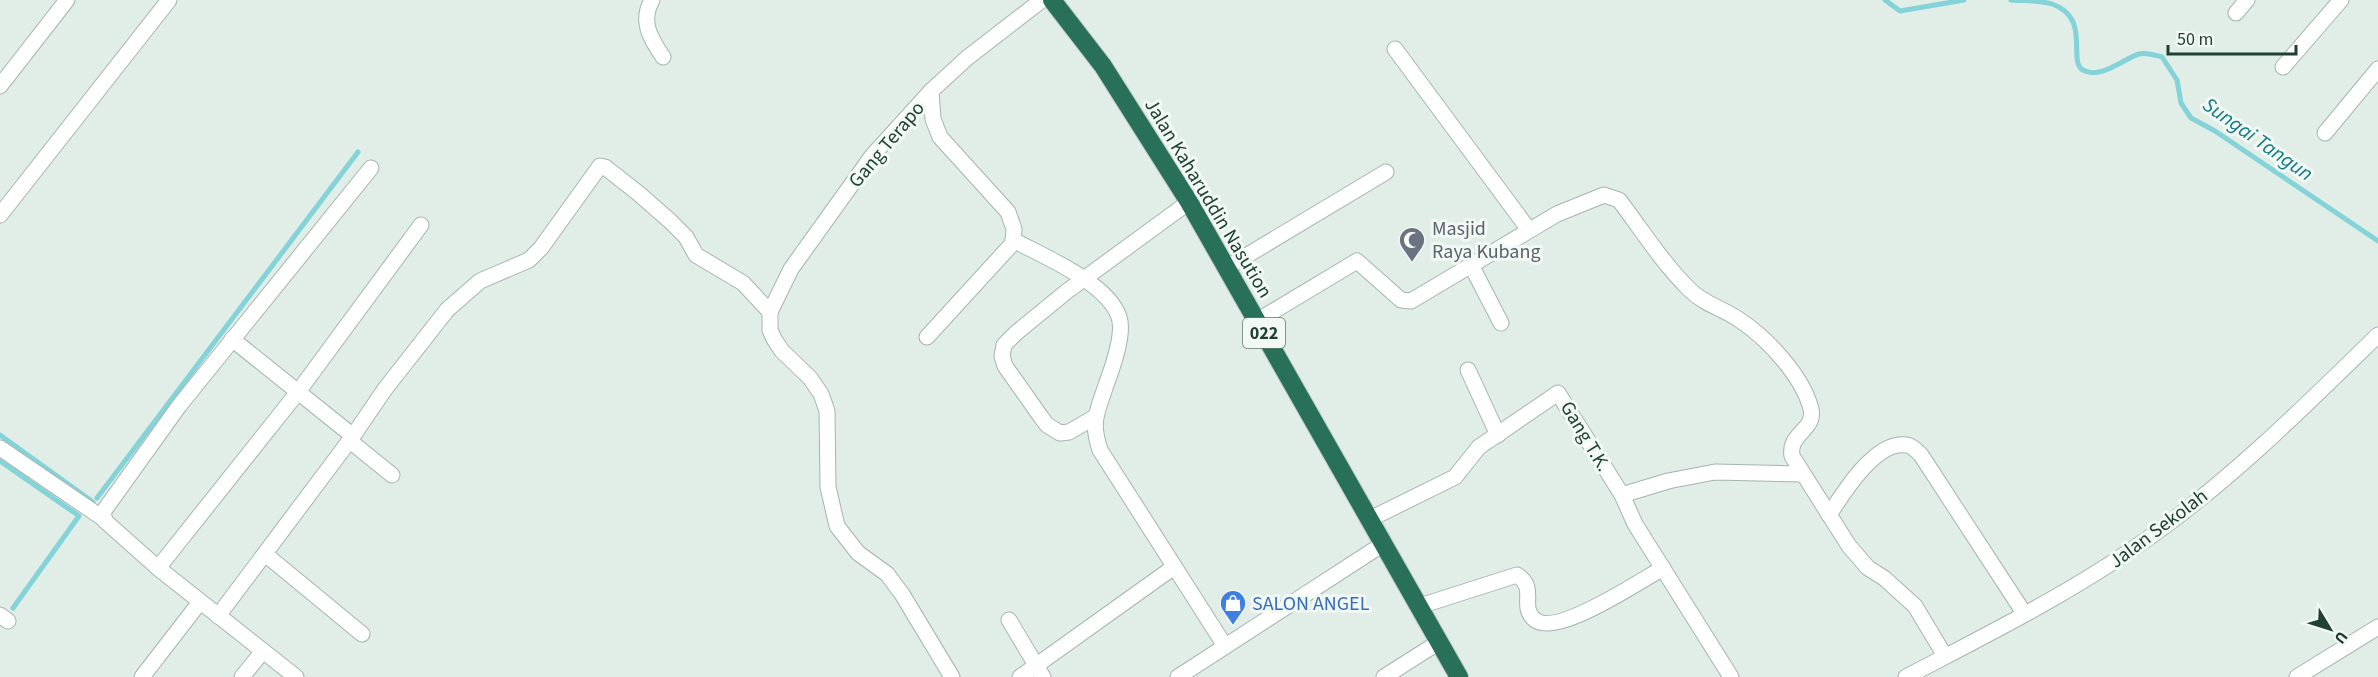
<svg xmlns="http://www.w3.org/2000/svg" width="2378" height="677" viewBox="0 0 2378 677" font-family="'Source Sans 3',sans-serif">
  <style>
    .lines { fill: none; stroke-linecap: round; stroke-linejoin: round }
    .stream { stroke: #83d3d8; stroke-width: 5 }
    .street-casing { stroke: #a3b6ae; stroke-width: 17 }
    .highway-casing { stroke: #c0cac6; stroke-width: 20 }
    .street { stroke: #fff; stroke-width: 15 }
    .highway { stroke: #28705a; stroke-width: 18 }
    .labels { text-anchor: middle; stroke-width: 6; stroke-linejoin: round; paint-order: stroke }
    .shield { fill: #f2f9f5; stroke: #5e786e; stroke-width: 1.5 }
    .shield-label { font-size: 18px; font-weight: bold; fill: #1f4034 }
    .street-label { font-size: 20px; fill: #1f4034; stroke: #f2f9f5 }
    .worship-label { font-size: 20px; fill: #5b616d; stroke: #f2f9f5; text-anchor: start }
    .shop-label { font-size: 20px; fill: #366cbe; stroke: #f2f9f5; text-anchor: start }
    .water-label { font-size: 21px; font-style: italic; fill: #137b83; stroke: #f2f9f5 }
  </style>
  <rect width="100%" height="100%" fill="#e1ede7"/>
  <g class="lines">
    <g class="stream">
      <path d="M1885,0L1900,11L1964,0"/>
      <path d="M2011,0C2023,1 2040,0 2052,4C2092,18 2067,61 2083,70C2100,80 2123,59 2139,54C2146,52 2155,55 2162,57L2177,80L2181,103L2191,118L2215,131L2378,241"/>
      <path d="M0,435L93,502"/>
      <path d="M0,461L79,516L13,608"/>
      <path d="M97,498L358,152"/>
    </g>
    <g class="street-casing">
      <g id="street">
        <path d="M652,0C640,21 650,38 663,57"/>
        <path d="M2236,13L2247,0"/>
        <path d="M1395,49L1529,230"/>
        <path d="M2283,67L2341,0"/>
        <path d="M0,86L67,0"/>
        <path d="M2325,133L2378,69"/>
        <path d="M0,215L169,0"/>
        <path d="M1013,240C1043,256 1108,283 1119,317C1125,335 1111,371 1105,388C1096,415 1091,422 1100,450L1225,646"/>
        <path d="M1471,265L1501,323"/>
        <path d="M1226,268L1386,172"/>
        <path d="M1257,321L1357,261L1401,300L1411,301L1557,214L1604,195L1619,200C1642,230 1663,264 1690,290C1705,305 1725,309 1741,321C1768,339 1803,377 1811,409C1816,430 1788,433 1792,456L1849,546L1868,568L1884,578L1915,606L1945,656"/>
        <path d="M927,337L1013,243L1014,229L1008,212L940,137L933,119L931,91"/>
        <path d="M232,339L353,436"/>
        <path d="M1468,370L1498,435"/>
        <path d="M1095,417L1069,432L1060,433L1047,425L1041,417L1005,366L1002,356L1004,345L1016,333L1066,292L1189,202"/>
        <path d="M350,441L392,475"/>
        <path d="M0,448L104,519"/>
        <path d="M1622,495L1668,481L1715,472L1802,474"/>
        <path d="M1829,515C1843,493 1876,440 1906,445C1911,445 1917,451 1921,455L2024,613"/>
        <path d="M1370,519L1455,477L1479,447L1558,393L1622,495L1635,524L1731,677"/>
        <path d="M265,554L362,634"/>
        <path d="M158,568L298,392L421,225"/>
        <path d="M1420,606L1517,575C1538,589 1519,605 1534,619C1554,639 1640,581 1663,568"/>
        <path d="M0,615L8,621"/>
        <path d="M218,616L353,436L385,389L447,310L480,281L529,260L541,248L600,166L605,167L638,193L670,221L686,237L696,255L743,283L770,312"/>
        <path d="M1009,620L1043,677"/>
        <path d="M142,677L200,602"/>
        <path d="M242,677L263,651"/>
        <path d="M296,677L158,568L105,521L103,512L179,406L371,168"/>
        <path d="M952,677L902,594L887,574L858,553L837,526L828,487L827,411L821,394L810,378L782,351L774,339L770,330V312L791,269L872,156L931,91L967,58L1042,0"/>
        <path d="M1020,677L1174,567"/>
        <path d="M1178,677L1383,544"/>
        <path d="M1384,677L1439,642"/>
        <path d="M1906,677C1990,633 2077,590 2154,534C2235,476 2307,404 2378,335"/>
        <path d="M2297,677L2378,627"/>
      </g>
    </g>
    <g class="highway-casing">
      <path id="highway" d="M1052,0L1103,66L1189,202L1459,677"/>
    </g>
    <use href="#street" class="street"/>
    <use href="#highway" class="highway"/>
  </g>
  <defs>
    <g id="mosque-pin" transform="scale(1.35)"><path d="M0 17L-7.5 6A9.5 9.5 0 1 1 7.5 6Z" fill="#6b7280" stroke="#f2f9f5"/><path d="M3.5-4.9A6 6 0 1 0 3.5 4.9A5 5 0 1 1 3.5-4.9Z" fill="#fff"/></g>
    <g id="shop-pin" transform="scale(1.35)"><path d="M0 17L-7.5 6A9.5 9.5 0 1 1 7.5 6Z" fill="#3f7fe0" stroke="#f2f9f5"/><path d="M-5-2.5h2.3a2.7 3.5 0 0 1 5.4 0H5L5.5 6h-11ZM-1.5-2.5h3a1.5 2.3 0 0 0-3 0Z" fill="#fff"/></g>
  </defs>
  <g fill-rule="evenodd">
    <use href="#mosque-pin" x="1412" y="240"/>
    <use href="#shop-pin" x="1233" y="603"/>
  </g>
  <g class="labels">
    <rect class="shield" x="1243" y="318" width="42" height="30" rx="4.5"/>
    <g class="shield-label">
      <text x="1264" y="339">022</text>
    </g>
    <g class="street-label">
      <text transform="translate(886 144) rotate(-50)" y="7">Gang Terapo</text>
      <text transform="translate(1209 198) rotate(59)" y="7">Jalan Kaharuddin Nasution</text>
      <text transform="translate(1586 436) rotate(59)" y="7">Gang T.K.</text>
      <text transform="translate(2158 528) rotate(-37)" y="7">Jalan Sekolah</text>
    </g>
    <g class="worship-label">
      <text x="1432" y="235">Masjid<tspan x="1432" dy="23">Raya Kubang</tspan></text>
    </g>
    <g class="shop-label">
      <text x="1252" y="610">SALON ANGEL</text>
    </g>
    <g class="water-label">
      <text transform="translate(2258 139) rotate(35)" y="7">Sungai Tangun</text>
    </g>
  </g>
  <g transform="translate(2330 629) rotate(128)" stroke="#f2f9f5" stroke-width="4.5" paint-order="stroke">
  <path d="M0-4.5L10 22L0 15L-10 22Z" fill="#1f4034"/>
  <text y="-9" font-size="16" font-weight="bold" text-anchor="middle" fill="#1f4034">U</text>
  </g>
  <path d="M2168 45v9h128v-9" fill="none" stroke="#1f4034" stroke-width="3"/>
  <text x="2177" y="45" font-size="18" fill="#1f4034" stroke="#f2f9f5" stroke-width="4.5" paint-order="stroke">50 m</text>
</svg>
